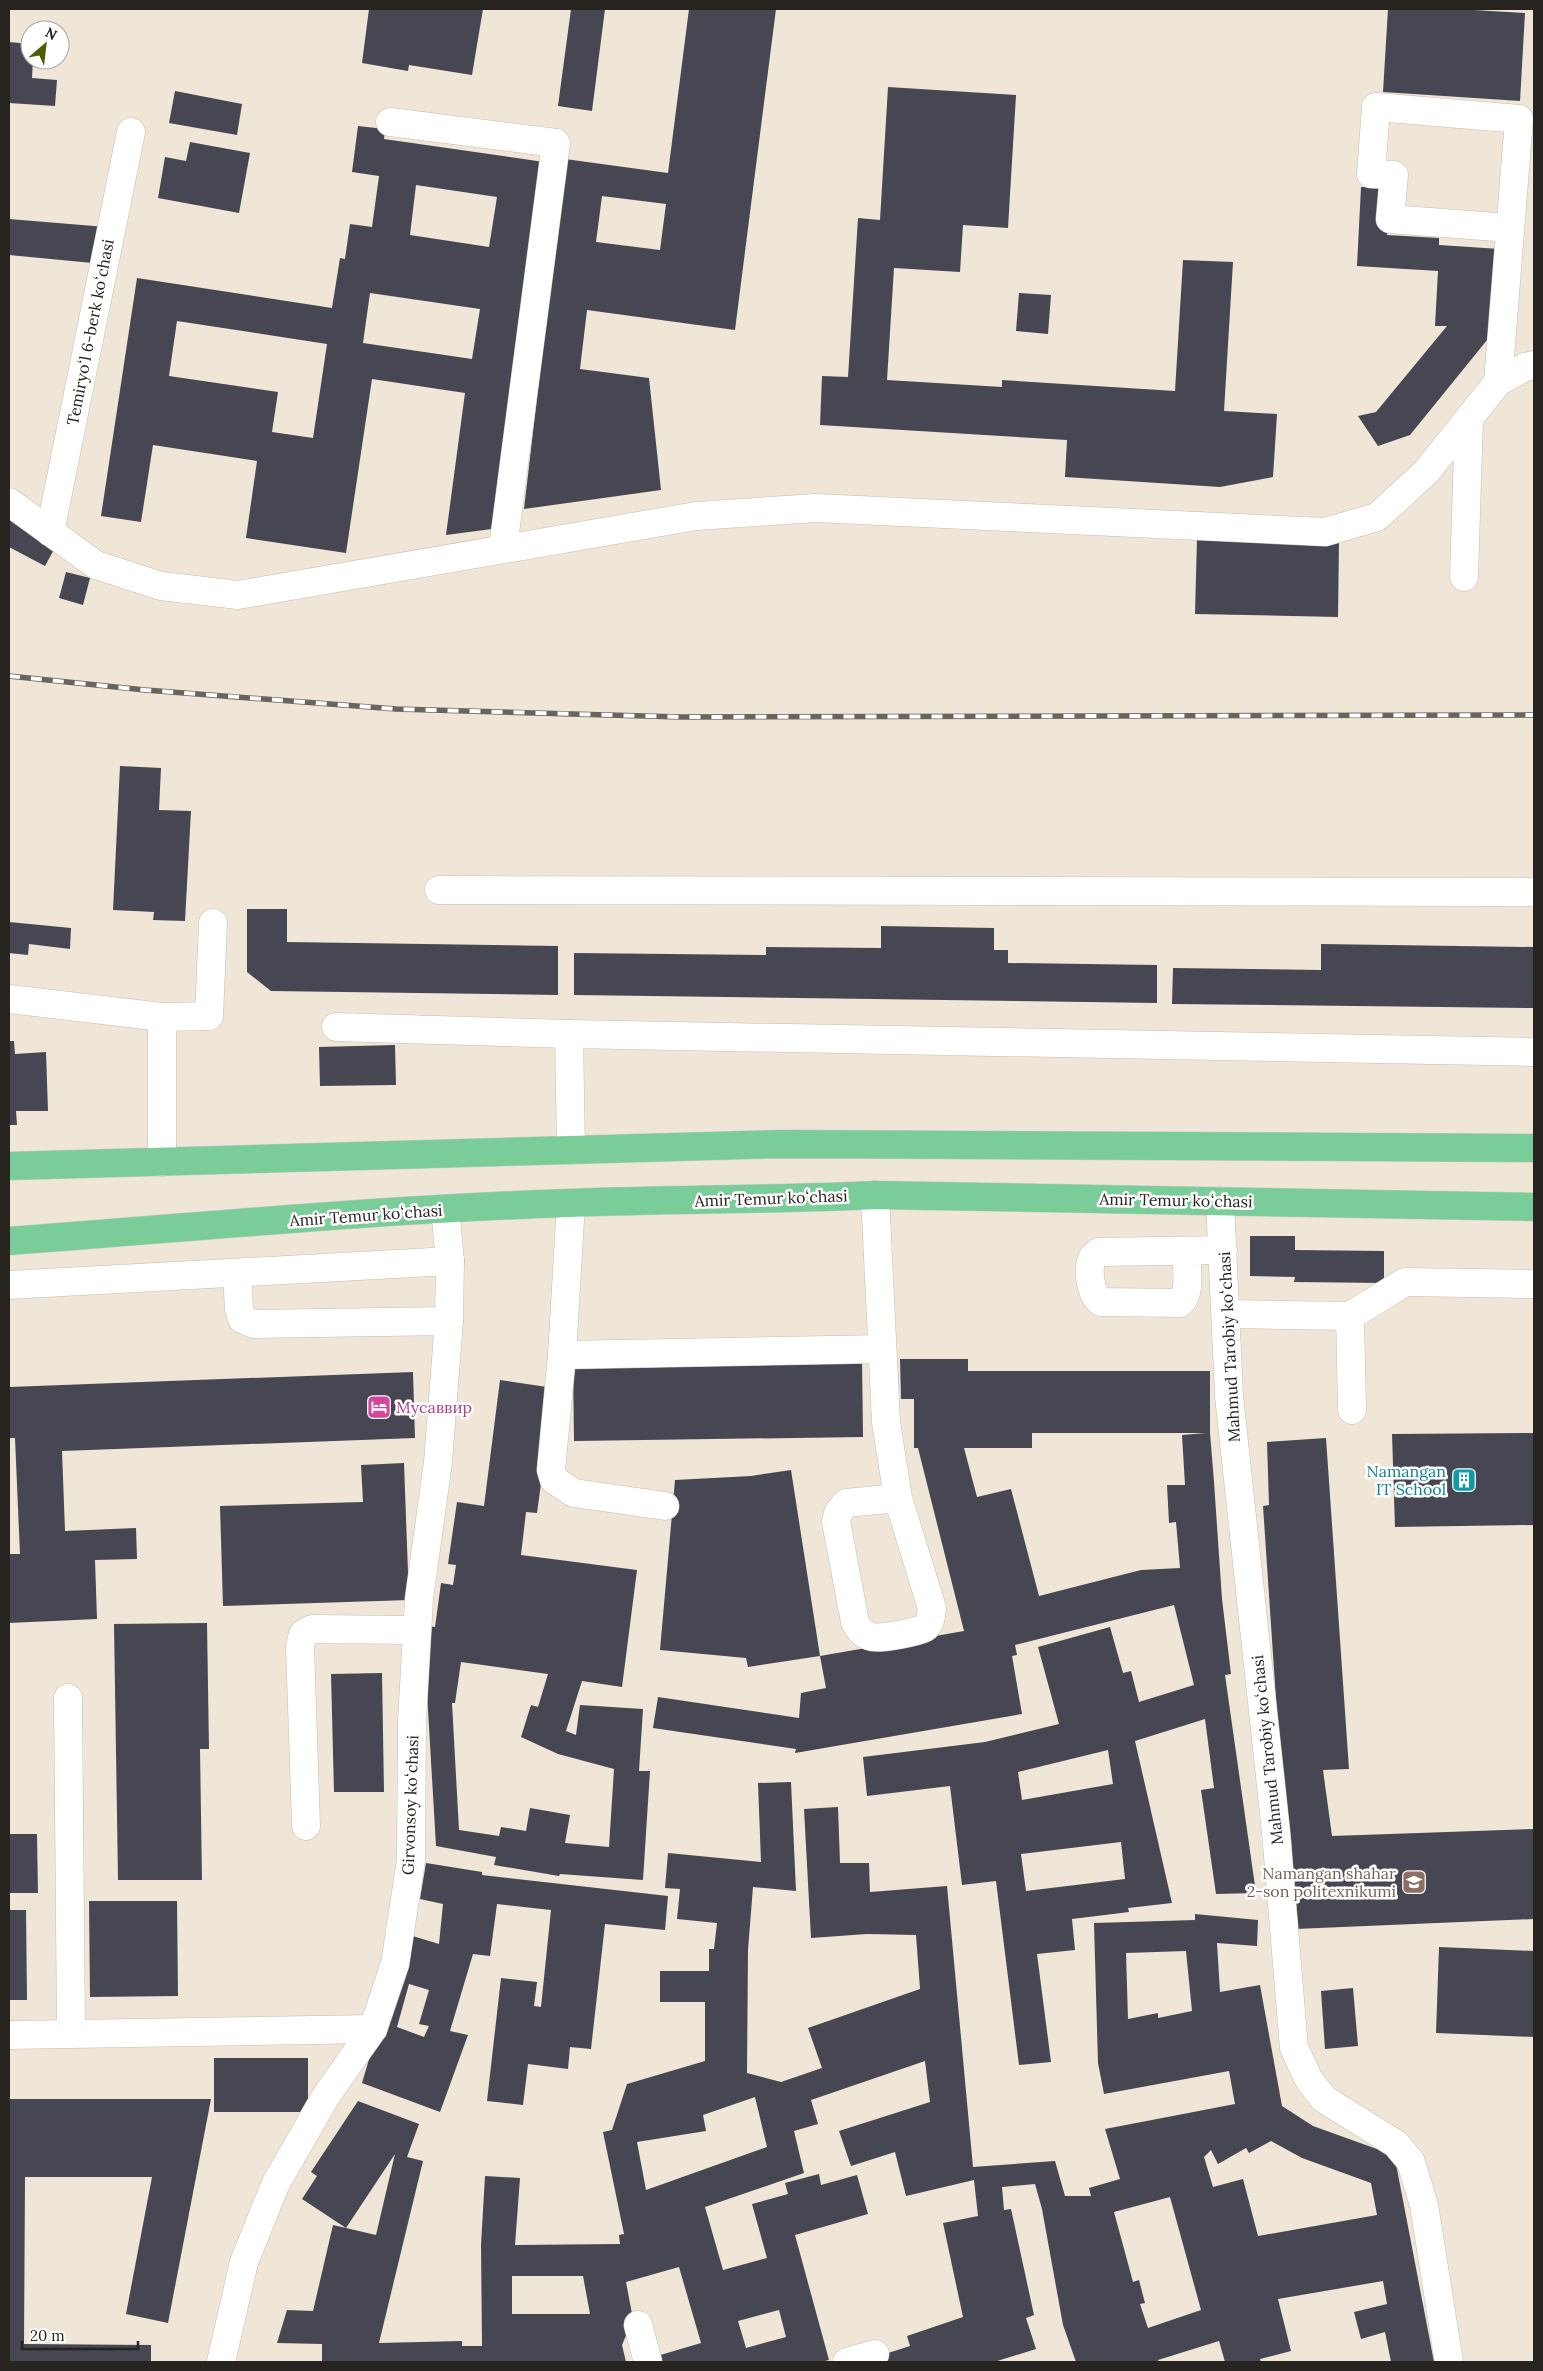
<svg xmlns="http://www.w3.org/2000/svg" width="1543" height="2371" viewBox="0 0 1543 2371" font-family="Lora,serif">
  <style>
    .building { fill: #474653; fill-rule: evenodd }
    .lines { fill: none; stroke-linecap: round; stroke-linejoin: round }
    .minor-casing { stroke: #c6bdae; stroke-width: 29 }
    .major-casing { stroke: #cbcac9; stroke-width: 29 }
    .minor { stroke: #fff; stroke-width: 28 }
    .major { stroke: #7acd99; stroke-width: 28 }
    .rail-casing { stroke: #69645c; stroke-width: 5.5 }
    .rail { stroke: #fff; stroke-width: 4; stroke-dasharray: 11; stroke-linecap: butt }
    .labels { text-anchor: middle; stroke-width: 5; stroke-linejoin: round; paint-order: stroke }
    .street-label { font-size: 16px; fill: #27241f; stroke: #fff }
    .hotel-label { font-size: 16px; fill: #b23c85; stroke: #fff; text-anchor: start }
    .culture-label { font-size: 16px; fill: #0d838f; stroke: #fff; text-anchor: end }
    .education-label { font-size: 16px; fill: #785e54; stroke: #fff; text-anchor: end }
  </style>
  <rect width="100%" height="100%" fill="#efe6d7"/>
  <g class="building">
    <path d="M369,9H483L472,75L409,65L408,71L362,63Z"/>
    <path d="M571,9H605L592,111L558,106Z"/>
    <path d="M689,9H776L735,330L587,310L580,369L649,378L661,490L524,509L565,159L668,173ZM602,196L666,204L660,250L596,242Z"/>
    <path d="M1388,9H1456L1525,13L1520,101L1383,92Z"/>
    <path d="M9,42L30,44V60H33L32,78L57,80L55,106L9,103Z"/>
    <path d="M888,87L1016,95L1008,228L963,225L960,272L894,268L887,380L1002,387V380L1175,391L1183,260L1233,262L1224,411L1277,414L1273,477L1220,487L1065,477L1067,440L820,425L822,376L848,377L858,218L880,220Z"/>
    <path d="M175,91L242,104L237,135L169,123Z"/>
    <path d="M358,126L385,129L384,139L544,162L492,529L446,535L465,393L372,379L346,553L246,538L257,461L153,445L141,522L101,516L137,278L332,308L340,258L345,259L350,224L372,227L379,176L352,172ZM416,185L497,197L489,247L410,235ZM370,293L480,309L472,359L363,343ZM177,321L327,344L313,438L272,432L278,392L169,376Z"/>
    <path d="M190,142L250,153L239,213L158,198L165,157L186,161Z"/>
    <path d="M1361,187L1390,188L1387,235L1439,238V245L1500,249L1496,329L1410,435L1378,446L1358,416L1376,412L1447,326H1435L1438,271L1357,266Z"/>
    <path d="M9,219L106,227L103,264L9,255Z"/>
    <path d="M1019,293L1051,295L1048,334L1016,331Z"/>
    <path d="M9,518L57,544L45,566L9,547Z"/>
    <path d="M1197,538L1339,541L1338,617L1195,614Z"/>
    <path d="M66,572L90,578L83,605L59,598Z"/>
    <path d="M120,766L161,768L159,810L191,811L185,921L153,920L154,912L113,910Z"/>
    <path d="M247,909H287V942L558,946V995L271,991L247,972Z"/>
    <path d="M9,922L71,928L70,949L29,944L28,955L9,953Z"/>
    <path d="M881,926L994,928V950H1008V963L1157,965V1003L574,995V953L766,955V947L881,948Z"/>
    <path d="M1321,944L1534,947V1008L1172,1004L1173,968L1321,970Z"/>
    <path d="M9,1041H14L15,1054L46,1052L48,1111H16L17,1125H9Z"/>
    <path d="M395,1045L396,1085L320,1086L319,1047Z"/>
    <path d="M1250,1236H1295V1250L1384,1251V1283L1294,1282L1295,1277L1250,1276Z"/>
    <path d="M862,1358L863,1437L574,1441L573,1362Z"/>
    <path d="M900,1359H968V1371H1210V1433L1214,1482L1222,1599L1231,1674L1225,1675L1256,1893L1216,1894L1201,1790L1214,1788L1205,1719L1135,1741L1172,1903L1128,1908L1129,1912L1072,1919L1075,1950L1037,1954L1051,2062L1019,2065L996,1881L962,1885L950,1786L867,1796L863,1757L985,1742L1059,1724L1038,1647L1110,1627L1123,1673L1131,1671L1139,1702L1194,1685L1174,1605L1015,1645L1017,1655L1012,1656L1022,1714L795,1753L796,1749L653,1728L658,1697L799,1718L801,1693L826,1688L820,1656L964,1631L918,1448H914V1399H901ZM1032,1433H1206L1182,1435L1185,1485H1167L1169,1523L1176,1522L1180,1568L1141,1570L1039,1596L1011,1489L977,1497L964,1448H1032ZM1108,1750L1113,1784L1022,1800L1018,1772ZM1121,1842L1125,1879L1026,1891L1021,1854Z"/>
    <path d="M413,1372L415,1438L62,1451L65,1531L136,1528L137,1559L95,1560L97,1619L9,1623V1554H20L15,1438H9V1387Z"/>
    <path d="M500,1380L554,1388L537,1513L526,1512L521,1555L637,1570L622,1687L582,1681L566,1731L576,1735L580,1705L643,1709L639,1771H650L643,1880L560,1874L559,1876L494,1865L496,1857L436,1846L423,1625L435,1627L441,1583L453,1585L456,1565L448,1564L457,1502L484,1506ZM461,1662L548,1674L538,1707L531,1705L521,1737L558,1754L614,1769L609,1847L565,1843L570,1815L530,1808L526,1831L501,1827L499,1836L459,1830L452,1703H455Z"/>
    <path d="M1534,1433V1525L1395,1527L1392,1434Z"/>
    <path d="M1326,1438L1349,1769L1323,1770L1332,1836L1534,1829V1919L1295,1929L1291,1838L1281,1773L1263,1506L1269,1505L1267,1442Z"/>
    <path d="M404,1463L409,1600L223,1606L220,1506L363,1502L361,1465Z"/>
    <path d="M791,1470L820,1656L748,1667L746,1658L660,1650L675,1480L751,1476Z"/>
    <path d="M207,1623L209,1749H200L202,1880H118L114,1624Z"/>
    <path d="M382,1673L384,1792H334L331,1674Z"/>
    <path d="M791,1782L796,1891L753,1887L748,1950L747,2073L781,2082L822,2068L808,2028L920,1989L916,1935L867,1934L811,1938L804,1809L838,1807L840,1863H869L870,1892L947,1886L973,2167L1055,2161L1065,2196H1091L1089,2188L1120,2179L1105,2129L1235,2104L1229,2071L1104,2094L1098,2063L1094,1923L1195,1920V1914L1258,1920L1257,1946L1217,1943L1220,1992L1260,1985L1282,2106L1313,2126L1388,2153L1396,2164L1434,2362H1391L1385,2332L1361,2339L1354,2312L1387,2304L1383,2281L1278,2299L1291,2351L1260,2359L1261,2362H1225L1219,2341L1158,2360L1159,2362H1076L1063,2325L1042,2209L1035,2184L1002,2187L1004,2210L1011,2209L1034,2315L1026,2318L1036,2349L994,2362H860L910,2346L907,2336L963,2317L943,2223L978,2216L974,2180L906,2196L895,2152L851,2166L839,2131L930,2102L925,2061L811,2100L818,2124L794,2131L804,2173L705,2207L723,2270L767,2258L752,2204L788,2194L785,2183L819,2174L821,2185L857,2175L868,2214L795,2235L829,2360L821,2362H659L657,2356L701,2343L679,2267L626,2282L633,2319L622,2345L626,2362H322V2344L277,2343L287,2310L313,2311L333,2225L346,2228L302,2199L317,2176L311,2172L358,2101L419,2124L407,2157L423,2161L379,2343L462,2341V2346H482L481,2245L485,2176L520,2178L515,2245L620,2244L619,2235L624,2234L603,2132L612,2130L627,2084L705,2061V2002H660V1971H709V1949H714L717,1923L677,1919L680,1889L665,1888L668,1853L761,1862L758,1783ZM1186,1951L1192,2011L1158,2018V2013L1128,2019L1126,1953ZM755,2097L767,2147L646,2190L637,2142L706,2131L703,2115ZM1271,2141L1302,2158L1371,2183L1377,2215L1258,2236L1243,2179L1213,2187L1204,2157L1211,2150L1218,2164L1246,2148L1249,2153ZM395,2154L376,2235L346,2228ZM1170,2197L1201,2310L1148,2328L1140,2304L1145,2303L1139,2280L1133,2282L1114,2212ZM512,2276H583L590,2314H512ZM779,2310L786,2337L746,2348L738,2321Z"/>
    <path d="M9,1834H37L38,1893H9Z"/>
    <path d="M426,1863L482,1872V1875L668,1896L665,1930L605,1924L591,2049L570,2047L568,2069L528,2064L523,2105L487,2101L501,1978L537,1982L534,2006L541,2007L551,1910L497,1904L490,1956L473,1954L450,2031L468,2035L440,2112L362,2083L406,1934L439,1944L443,1904L420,1899ZM409,1984L429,1990L419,2024L429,2026L424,2037L397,2027Z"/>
    <path d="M89,1901H177L178,1996L90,1997Z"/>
    <path d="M9,1910H26L27,2000H9Z"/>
    <path d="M1439,1947L1534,1951V2037L1436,2033Z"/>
    <path d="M1353,1988L1358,2046L1325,2049L1321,1991Z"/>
    <rect x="214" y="2058" width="94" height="54"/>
    <path d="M9,2099H211L168,2323L126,2314L152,2177H25L24,2344L151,2345V2362H9Z"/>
  </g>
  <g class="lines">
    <g class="minor-casing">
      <g id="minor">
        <path d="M390,122L556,143L503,548"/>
        <path d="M1498,382L1519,119L1376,107L1371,174L1394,175L1390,219L1510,228"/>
        <path d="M9,502L96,565L161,586L238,595L696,516L816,508L1325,532L1377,517L1426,472L1498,382L1525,367L1534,365"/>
        <path d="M50,532L131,132"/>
        <path d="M1464,577L1469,419"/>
        <path d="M439,890L1534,892"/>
        <path d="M9,999L162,1017"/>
        <path d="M336,1027L569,1034"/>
        <path d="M571,1150L569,1034L1534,1052"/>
        <path d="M162,1162V1017L209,1016L213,923"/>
        <path d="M875,1195L886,1422L898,1498L932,1608C931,1615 931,1622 926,1627C920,1632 880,1639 872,1637C864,1635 858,1629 855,1622L836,1522L838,1513L846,1503L898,1498"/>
        <path d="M1220,1201L1229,1396L1276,1832L1294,2048L1309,2080L1324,2099L1396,2144L1411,2162L1424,2205L1449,2362"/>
        <path d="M571,1203L562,1355L551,1470L554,1480L574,1493L665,1506"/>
        <path d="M1186,1251C1186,1265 1192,1293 1180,1303L1101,1302C1091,1296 1086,1268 1093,1257C1094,1255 1097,1254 1099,1252L1223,1250"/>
        <path d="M237,1273L239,1309L242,1319L254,1324L449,1321"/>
        <path d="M9,1285L450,1261"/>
        <path d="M1227,1314L1350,1316L1405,1282L1534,1284"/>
        <path d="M1350,1316L1352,1410"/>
        <path d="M562,1355L882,1349"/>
        <path d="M68,1698L71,2033"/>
        <path d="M306,1826L300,1646L303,1634L312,1629L417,1630"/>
        <path d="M9,2035L373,2029"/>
        <path d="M638,2325L648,2362"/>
        <path d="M221,2362L244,2262L276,2183L326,2096L373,2029L395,1964L411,1860L412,1721L419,1599L438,1462L449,1321L450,1261L445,1209"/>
        <path d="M847,2362L875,2354"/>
      </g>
    </g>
    <g class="major-casing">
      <g id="major">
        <path d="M9,1166L782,1144L1534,1148"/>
        <path d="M9,1241C196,1227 383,1209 570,1203C671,1199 773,1200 875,1195L1534,1207"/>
      </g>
    </g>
    <use href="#minor" class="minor"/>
    <use href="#major" class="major"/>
    <g class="rail-casing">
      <path id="rail" d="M9,676L145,690L396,709L681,717L1534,715"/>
    </g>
    <use href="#rail" class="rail"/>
  </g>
  <defs>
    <g id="hotel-square" transform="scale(1.25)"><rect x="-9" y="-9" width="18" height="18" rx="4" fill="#d1479c" stroke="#fff"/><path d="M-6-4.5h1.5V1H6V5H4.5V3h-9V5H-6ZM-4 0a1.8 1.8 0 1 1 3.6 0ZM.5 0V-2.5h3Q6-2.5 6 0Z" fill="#fff"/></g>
    <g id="building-square" transform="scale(1.25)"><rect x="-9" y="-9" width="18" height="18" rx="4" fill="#0f9aa8" stroke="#fff"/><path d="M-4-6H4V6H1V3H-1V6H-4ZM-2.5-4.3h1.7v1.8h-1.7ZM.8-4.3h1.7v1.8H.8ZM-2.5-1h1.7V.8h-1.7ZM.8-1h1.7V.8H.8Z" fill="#fff"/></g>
    <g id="school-square" transform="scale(1.25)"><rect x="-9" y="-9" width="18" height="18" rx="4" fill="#8d6e63" stroke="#fff"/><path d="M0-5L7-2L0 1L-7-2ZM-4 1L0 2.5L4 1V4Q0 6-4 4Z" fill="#fff"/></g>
  </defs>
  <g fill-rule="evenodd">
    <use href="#hotel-square" x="379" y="1407"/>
    <use href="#building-square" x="1464" y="1480"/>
    <use href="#school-square" x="1414" y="1882"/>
  </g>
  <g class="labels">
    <g class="street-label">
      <text transform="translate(90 332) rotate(-79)" y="6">Temiryoʻl 6-berk koʻchasi</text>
      <text transform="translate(771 1198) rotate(-2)" y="6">Amir Temur koʻchasi</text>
      <text transform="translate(1176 1200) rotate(1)" y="6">Amir Temur koʻchasi</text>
      <text transform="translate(366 1215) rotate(-4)" y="6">Amir Temur koʻchasi</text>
      <text transform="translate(1229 1347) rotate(-93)" y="6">Mahmud Tarobiy koʻchasi</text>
      <text transform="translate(1267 1750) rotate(-96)" y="6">Mahmud Tarobiy koʻchasi</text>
      <text transform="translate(410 1805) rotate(-88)" y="6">Girvonsoy koʻchasi</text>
    </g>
    <g class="hotel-label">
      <text x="396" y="1413">Мусаввир</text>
    </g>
    <g class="culture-label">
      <text x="1446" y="1477">Namangan<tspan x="1446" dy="18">IT School</tspan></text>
    </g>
    <g class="education-label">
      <text x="1396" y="1879">Namangan shahar<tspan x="1396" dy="18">2-son politexnikumi</tspan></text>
    </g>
  </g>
  <rect width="1543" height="2371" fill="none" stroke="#27241f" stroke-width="20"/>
  <g transform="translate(45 45) rotate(28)"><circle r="24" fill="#ffffff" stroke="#a9a7a5"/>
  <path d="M0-4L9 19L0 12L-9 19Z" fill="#4e5f03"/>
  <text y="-8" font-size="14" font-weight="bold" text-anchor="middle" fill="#27241f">N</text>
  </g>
  <path d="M22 2341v8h116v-8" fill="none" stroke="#27241f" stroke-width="2.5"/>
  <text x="30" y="2341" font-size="15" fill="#27241f" stroke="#ffffff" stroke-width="4" paint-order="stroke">20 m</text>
</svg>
